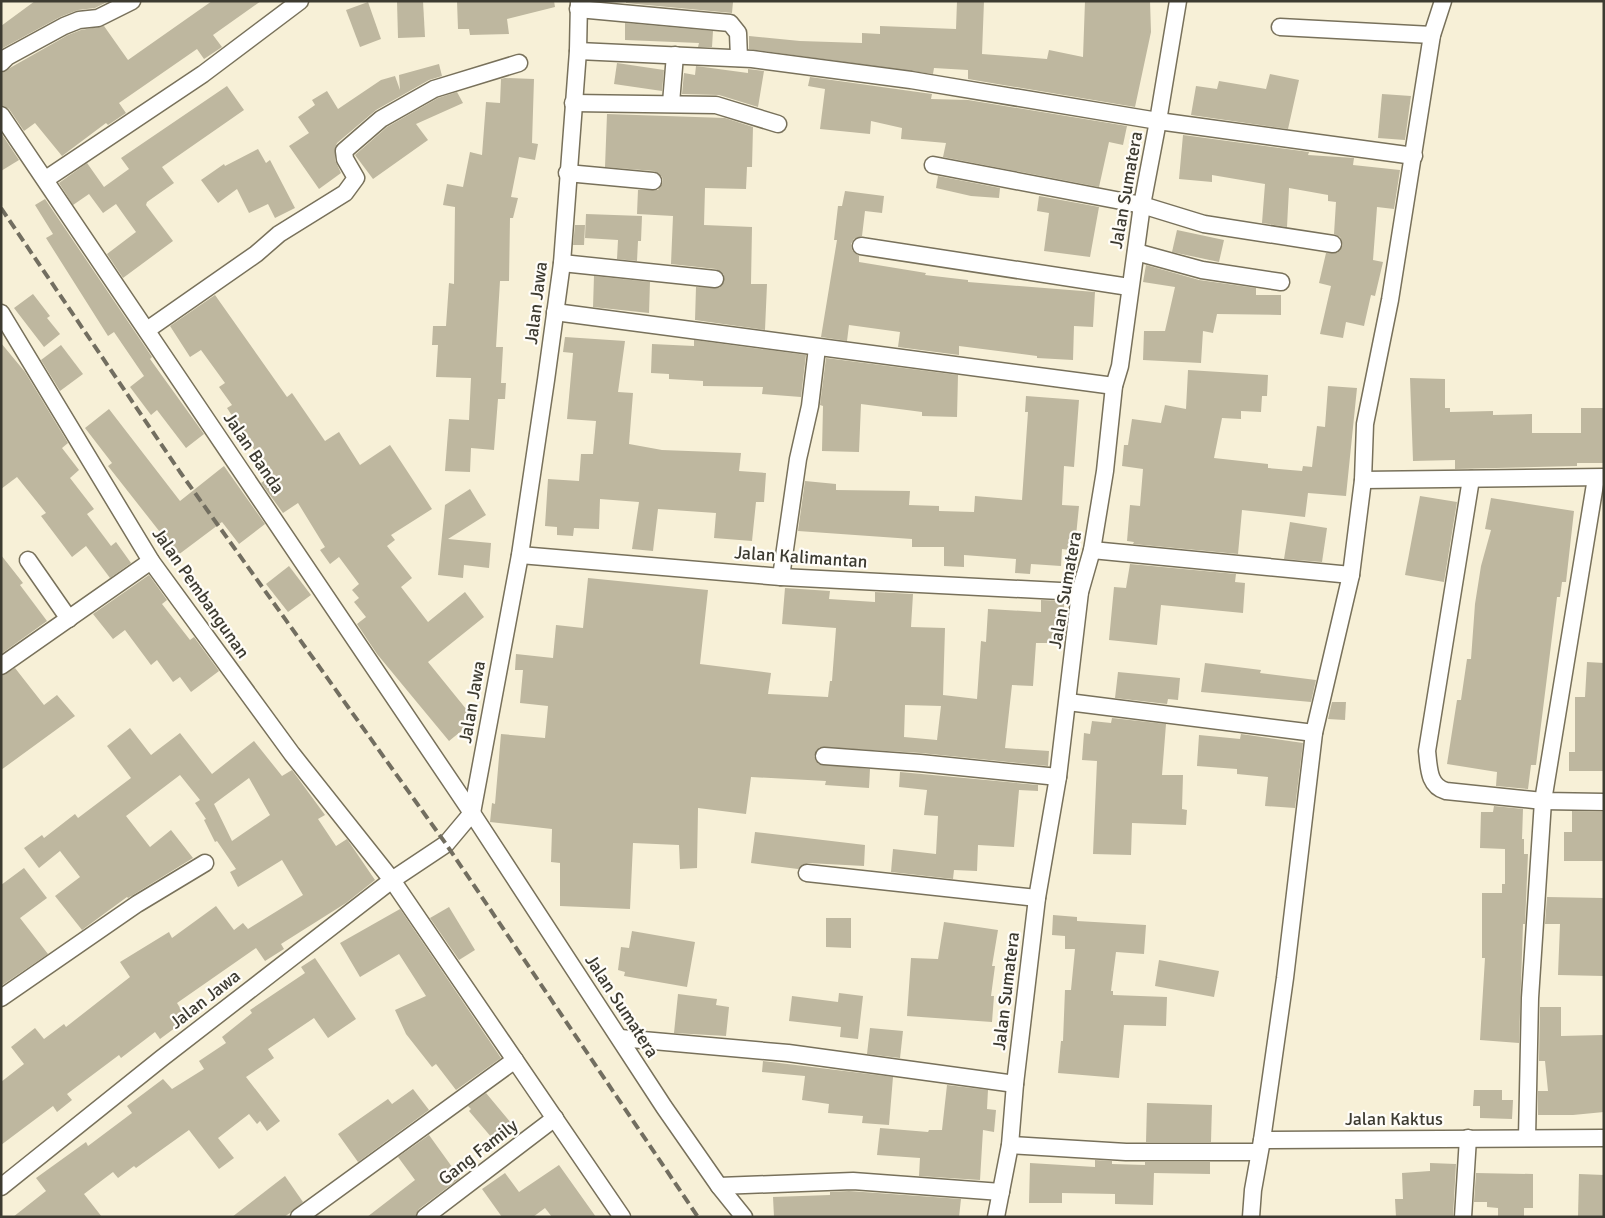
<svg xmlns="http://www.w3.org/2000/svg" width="1605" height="1218" viewBox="0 0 1605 1218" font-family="Signika,sans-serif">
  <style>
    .building { fill: #beb79f; fill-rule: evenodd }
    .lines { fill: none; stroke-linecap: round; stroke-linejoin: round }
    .minor-casing { stroke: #78715b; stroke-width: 19 }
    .minor { stroke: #fff; stroke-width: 16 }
    .rail { stroke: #726e60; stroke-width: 4; stroke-dasharray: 10 5; stroke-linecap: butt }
    .labels { text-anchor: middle; stroke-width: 4.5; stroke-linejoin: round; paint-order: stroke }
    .street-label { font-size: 18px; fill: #3d3b31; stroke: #fffdf8 }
  </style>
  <rect width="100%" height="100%" fill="#f7f0d7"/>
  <g class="building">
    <path d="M35,1H109L95,8L78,10L60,17L1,49V26Z"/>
    <path d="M212,1H261L213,35L222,47L204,59L197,49L119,103L126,113L108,125L106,123L62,156L35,123L24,131L9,109L1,105V73L68,35L81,30L104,26L128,60Z"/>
    <path d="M397,1H423L425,37L398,38Z"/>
    <path d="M457,1H554L555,7L507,19L509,34L470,35L469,29H458Z"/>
    <path d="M626,1H724L733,2L732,13L626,3Z"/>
    <path d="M957,1H984L982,54L1047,59L1049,50L1083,57L1085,1H1150L1151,32L1135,107L968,79V70L934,68L933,74L749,49V36L800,41L862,43V33L880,34V26L956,29Z"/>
    <path d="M368,2L381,39L360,47L346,10Z"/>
    <path d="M625,23L713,31L712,47H698L699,43L625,40Z"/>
    <path d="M617,63L664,70L662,91L614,84Z"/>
    <path d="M439,64L442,76L429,80L376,110L337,143L335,148V160L341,173L319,189L289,146L309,133L298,117L315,105L312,100L327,91L338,109L381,80L395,76L400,90L399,75Z"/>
    <path d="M696,66L748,73V69L764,71L758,107L719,95L682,94L684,73L695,75Z"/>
    <path d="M1270,74L1299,80L1288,129L1191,115L1196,86L1217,89L1219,81L1266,89Z"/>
    <path d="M810,77L932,94L931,99L968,100L1127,126L1123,145L1109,142L1099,187L943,157L946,143L901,139L902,128L871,121L870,134L820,129L825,89L808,86Z"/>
    <path d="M505,78L534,79L532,143L538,144L535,160L519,157L511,197L518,198L513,218H510L509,281H500L496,347H503L501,383H506L505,399H498L494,450L471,448L470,472L445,471L449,419L469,420L471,378L436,377L438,345H432L433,326H446L449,283L454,284L455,207L443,205L447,184L463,187L470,152L482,155L486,102L500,103L501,79Z"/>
    <path d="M227,86L244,110L162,167L174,183L147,202L146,205L173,241L123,278L107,254L136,232L116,204L103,213L89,194L73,205L59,183L87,163L104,187L129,169L121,158Z"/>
    <path d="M457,92L463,103L416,124L428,140L373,179L355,155L387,127L438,98Z"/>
    <path d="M1382,94L1411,96L1405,140L1378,138Z"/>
    <path d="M607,114L725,118L753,127L752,167H747L746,189L705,188L704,225L752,227L751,284H767L765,330L695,320L696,287L719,288L723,284L724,275L716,269L671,264L673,216L637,214L638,190H658L663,182L662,177L654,171L605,167Z"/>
    <path d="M1,133L19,160L1,171Z"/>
    <path d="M1183,135L1309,152L1308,155L1354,158L1353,165L1400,170L1394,209L1377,207L1373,260L1383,262L1375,296L1371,295L1364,326L1346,322L1343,338L1320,334L1331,286L1319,283L1326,253H1337L1343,245L1340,237L1334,234L1336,202L1328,201V195L1289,188L1287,227L1262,223L1265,184L1212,175V182L1179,179Z"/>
    <path d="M258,149L266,163L270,160L295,208L275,218L268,204L249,213L237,189L218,203L201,180L224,164L225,166Z"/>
    <path d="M938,176L1000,188L999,198L971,196L936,188Z"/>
    <path d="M845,191L884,196L882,213L865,211L862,236L854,239L851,244L852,250L859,256V262L926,273L925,275L968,280V282L1095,292L1093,327L1074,326L1073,360L1037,358V356L959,346V355L898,347L900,332L849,325L847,341L821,337L837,240H834L838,206H842Z"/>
    <path d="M1039,196L1099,207L1090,257L1044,251L1049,213L1037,211Z"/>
    <path d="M45,199L152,357L150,359L204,434L186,448L157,410L151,415L130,387L144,376L114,332L108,336L46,238L53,234L35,205Z"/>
    <path d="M586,214L642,216L641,241H638L637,261L617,259L618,240L585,238Z"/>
    <path d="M575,225H585L584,245H573Z"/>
    <path d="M1177,230L1224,240L1219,262L1172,252Z"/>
    <path d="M1146,265L1199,280L1256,288V295H1281V315L1217,314L1213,333L1203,331L1201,363L1143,360L1144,331H1165L1175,287L1143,282Z"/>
    <path d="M594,276L650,282L649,313L593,307Z"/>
    <path d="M33,294L50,316L47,318L60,334L44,347L14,308Z"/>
    <path d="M215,295L287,397L292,393L325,441L339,432L360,465L390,445L432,509L391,535L395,540L387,546L412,578L401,587L428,622L465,592L484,617L428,662L475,720L449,741L377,654L357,624L366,617L354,602L359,598L352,590L359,584L339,557L330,564L320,550L325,547L298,503L283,513L261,483L271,476L227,408L232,405L219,387L225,383L201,350L190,357L170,326Z"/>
    <path d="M565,337L625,341L618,392L633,393L629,444L662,450L741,453L739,471L766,473L764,502H756L752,541L714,538L716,513L658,509L653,551L632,549L639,502L600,499L599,529L574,528L573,536L557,535V527L545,526L548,479L579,481L581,454H593L596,421L567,419L573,353L563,352Z"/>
    <path d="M694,340L806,355L801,397L762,394L763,387L703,386V381L669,379V374L651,373L652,344L694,346Z"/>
    <path d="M1,343L25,372L68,443L62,448L79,470L70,478L94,509L87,514L111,546L116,542L131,563L110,578L86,546L72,557L41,516L46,513L17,477L1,489Z"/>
    <path d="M61,345L83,374L60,391L41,360Z"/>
    <path d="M826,358L958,375L957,417L922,416V412L861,404L859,452L822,451L823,406L820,405Z"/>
    <path d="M1188,370L1268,375L1267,396H1262L1261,412L1241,411V419L1222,418L1214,458L1268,464V468L1302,471L1303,466L1312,467L1317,426L1325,427L1328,386L1357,388L1346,496L1308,493L1305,517L1242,510L1238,554L1133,544L1134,542L1127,541L1130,505L1140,506L1143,469L1122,466L1124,445H1128L1132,419L1161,423L1165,405L1186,409Z"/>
    <path d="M1410,378L1445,379V408H1450V412L1493,411V415L1532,414V433H1581V408H1604V463H1577V466L1455,469V460L1413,461Z"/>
    <path d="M1026,396L1079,400L1074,467L1064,466L1062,505L1079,506L1076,536L1072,535L1070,550L1062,549L1061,566L1031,564L1030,574L1015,573L1016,559L964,555V567L944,566V547H912V539L798,531L805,481L836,484V490L910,491L909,505L939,506V511L974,512L975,496L1022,500L1028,412H1025Z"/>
    <path d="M109,409L180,501L224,466L265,524L239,544L222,522L178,555L108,466L112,463L85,428Z"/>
    <path d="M470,489L486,515L448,539L491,543L489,568L464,565L463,578L438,575L445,505Z"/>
    <path d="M1420,496L1457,502L1444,582L1405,575Z"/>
    <path d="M1491,498L1574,511L1566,582H1562L1560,597H1557L1536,765H1531L1528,789L1496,786L1497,772L1447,764L1457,700H1461L1467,659H1471L1475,604L1481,566L1491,530L1485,529Z"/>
    <path d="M1290,522L1327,528L1322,562L1284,559Z"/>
    <path d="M1,555L23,583L20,585L47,621L1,654Z"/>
    <path d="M1130,564L1236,574L1235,582L1245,583L1243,613L1161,605L1157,645L1109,640L1114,587L1126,588Z"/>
    <path d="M289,566L311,595L288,612L266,584Z"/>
    <path d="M149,575L167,600L162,604L190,640L194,637L219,671L191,692L180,677L173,682L157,660L151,665L125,630L113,639L93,614Z"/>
    <path d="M588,578L708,590L700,664L771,673L768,694L828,697L830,681H832L836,628L782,624L785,588L830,591L829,599L875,602V592L913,594L911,627L945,628L943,695L977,699L981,641L986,642L988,609L1041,612V600L1064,601V621H1056V643H1036L1033,686L1012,685L1005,748L1049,751L1048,766L921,753L820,747L814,756L819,764L870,769L869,788L825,785L826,781L751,777L746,814L698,808L697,868L680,869L679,845L633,843L630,909L560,906V863L551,862L552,829L490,822L492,803L495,804L501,734L545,738L548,706L520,703L523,670H515L516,654L553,658L556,625L583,628ZM905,705L941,706L937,740L904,737Z"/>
    <path d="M1587,662L1604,663V771H1569V752H1575V697H1585Z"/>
    <path d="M1205,663L1261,670L1260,673L1316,680L1311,702L1201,692Z"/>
    <path d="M15,668L44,705L57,695L75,716L1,770V676Z"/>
    <path d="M1118,672L1180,678L1178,700L1168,699L1167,704L1115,698Z"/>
    <path d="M1332,702H1346L1345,720L1328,719Z"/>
    <path d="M1112,718L1166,724L1162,775H1183L1182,809L1187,810L1186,825L1132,823L1131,855L1093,854L1097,761L1082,760L1084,733L1090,734L1092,721L1111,723Z"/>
    <path d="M130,728L151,755L180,733L212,774L254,741L282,776L292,770L325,815L318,819L336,846L347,839L375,880L346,903L281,944L284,949L265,961L256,948L177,1003L187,1019L160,1039L155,1032L121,1058L119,1055L67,1094L72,1100L57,1112L53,1106L1,1145V1082L24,1064L11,1047L35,1028L44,1039L64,1024L66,1027L130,977L120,962L169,932L172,938L216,906L234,930L243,923L248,929L303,895L282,860L238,887L230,872L236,869L217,841L215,842L204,820L206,819L195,803L200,800L180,775L126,816L150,847L171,830L193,858L128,898L127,897L82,930L55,896L80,877L60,851L39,868L24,848L42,835L44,838L75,814L78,818L131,778L107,746ZM249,778L270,815L232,841L214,804Z"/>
    <path d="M1241,734L1303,743L1295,808L1265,806L1268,777L1237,774V769L1197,766L1199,735L1240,739Z"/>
    <path d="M900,772L1038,785V791L1019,790L1014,847L978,845L977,871L954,870L953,879L891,872L893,849L936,854L938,816L924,815L927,790L899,787Z"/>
    <path d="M1494,806L1523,809L1522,839H1524V854H1528L1525,924H1523L1519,1043L1480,1040L1485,958H1482V893H1502V884H1505V849L1480,848L1481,812H1493Z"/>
    <path d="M1572,811L1604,812V861H1564V832H1572Z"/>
    <path d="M755,832L865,845L864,866L808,863L798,869L751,863Z"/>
    <path d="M24,868L47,898L20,918L48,954L1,986V885Z"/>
    <path d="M1547,897L1604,898V976L1558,975L1560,924H1545Z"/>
    <path d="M449,907L475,950L459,960L430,918Z"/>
    <path d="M400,909L501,1058L456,1090L436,1064L432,1067L406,1034L395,1010L426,996L399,954L360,977L340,943Z"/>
    <path d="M1053,915L1077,917V921L1146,925L1144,954L1116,952L1111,991H1113V995L1167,997L1166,1026L1124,1025L1119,1078L1058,1073L1061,1041H1063L1065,990H1071L1075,949H1065V936L1052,935Z"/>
    <path d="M826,918H851V948L826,947Z"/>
    <path d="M944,922L998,930L992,966H995L991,996H994L992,1022L907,1016L911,958L938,959Z"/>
    <path d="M632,931L695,942L687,987L624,976L625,972L618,970L621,947L629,948Z"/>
    <path d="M315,958L356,1019L328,1038L314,1018L268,1049L274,1058L246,1077L280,1121L267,1131L260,1121L257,1124L249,1114L218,1138L234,1158L219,1169L189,1130L136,1168L134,1166L118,1178L113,1172L84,1194L102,1217H13L46,1191L36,1178L86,1142L88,1146L132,1113L127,1106L163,1079L172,1089L204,1069L199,1061L226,1043L222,1037L252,1013L250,1010L305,973L301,967Z"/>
    <path d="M1159,960L1219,971L1214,997L1155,986Z"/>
    <path d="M839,993L863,996L858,1039L840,1037L841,1027L789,1021L792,996L838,1002Z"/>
    <path d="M678,994L717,999L716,1005L729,1007L726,1036L674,1033Z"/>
    <path d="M1540,1007H1561V1036L1604,1035V1112L1573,1115H1538V1091H1548L1545,1061H1539Z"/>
    <path d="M870,1028L903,1031L900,1058L867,1054Z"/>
    <path d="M763,1061L893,1077L889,1125L862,1123L863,1116L828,1113L829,1104L802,1100L805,1076L762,1072Z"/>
    <path d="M947,1085L988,1090L987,1109L996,1110L994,1132L983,1130L980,1180L919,1176L920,1158L877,1155L880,1128L928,1132L929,1130H942Z"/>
    <path d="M413,1089L429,1110L358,1162L338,1134L388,1099L392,1104Z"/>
    <path d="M1474,1090H1502V1100H1513L1512,1119L1480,1118V1106H1473Z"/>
    <path d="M486,1093L517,1130L498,1145L469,1111L471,1109L468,1106Z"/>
    <path d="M1147,1103L1212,1105L1211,1142H1146Z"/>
    <path d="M429,1135L460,1178L419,1209L415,1217H367L415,1180L398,1157Z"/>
    <path d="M1095,1160L1112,1161V1164L1145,1165V1162H1210V1174L1154,1173L1153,1205L1115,1204V1194L1062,1193V1203H1029L1030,1163L1095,1167Z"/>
    <path d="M1430,1163L1456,1164L1453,1217H1396L1395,1199H1403L1402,1173L1430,1171Z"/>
    <path d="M559,1165L596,1217H552L545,1208L533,1217H502L482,1189L505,1173L519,1192Z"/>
    <path d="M1476,1173L1533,1174V1208H1524V1217H1498V1208L1487,1207V1202H1474Z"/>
    <path d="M1579,1174L1604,1175V1217H1578Z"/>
    <path d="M285,1176L303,1202L290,1213L284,1217H232Z"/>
    <path d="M849,1191L961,1199L959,1217H774L773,1197L830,1195V1192Z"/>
  </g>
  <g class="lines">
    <g class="minor-casing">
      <g id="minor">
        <path d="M578,9L730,23L738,33L739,58"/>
        <path d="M1280,27L1432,35"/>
        <path d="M578,51L752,59L911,80L1158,121L1414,156"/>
        <path d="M1,63L7,57L64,26L79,20L98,18L132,1"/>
        <path d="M573,103L716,105L778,124"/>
        <path d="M671,103L675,55"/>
        <path d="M1,115L472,813L664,1107L719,1186L744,1217"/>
        <path d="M933,165L1142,205L1204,224L1333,244"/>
        <path d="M567,173L653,181"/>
        <path d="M46,179L203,74L300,1"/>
        <path d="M861,246L1129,287"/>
        <path d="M1136,252L1202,270L1281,282"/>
        <path d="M562,263L715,279"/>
        <path d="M555,312L1114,386"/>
        <path d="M1,313L151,561L292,754L392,880L622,1217"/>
        <path d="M147,330L256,254L279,234L345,193L356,178L345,159L344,151L381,119L434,89L519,63"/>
        <path d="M1471,479L1427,751C1429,767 1428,786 1446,791L1543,801L1604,802"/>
        <path d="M1363,480L1604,477"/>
        <path d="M1092,550L1351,575L1363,480L1365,424L1390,300L1432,35L1443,1"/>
        <path d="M520,555L781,577L1080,592"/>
        <path d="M28,560L69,619"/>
        <path d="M781,577L798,459L810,406L817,348"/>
        <path d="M1,666L151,561"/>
        <path d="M1068,702L1314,733"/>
        <path d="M824,756L920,763L1058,777"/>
        <path d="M807,873L1037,898"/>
        <path d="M1,998L137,904L205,863"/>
        <path d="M620,1038L788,1053L1015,1084"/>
        <path d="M1527,1138L1530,998L1543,801L1596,478"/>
        <path d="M1262,1140L1604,1138"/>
        <path d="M1010,1145L1126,1152H1259"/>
        <path d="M719,1186L853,1181L1001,1192"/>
        <path d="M1,1187L162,1058L392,880L446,844L472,813L520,555L546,380L562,263L578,51L579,1"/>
        <path d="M299,1217L515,1060"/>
        <path d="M425,1217L555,1118"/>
        <path d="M996,1217L1010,1145L1015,1084L1037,898L1058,777L1080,592L1092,550L1105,471L1114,386L1120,366L1142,205L1158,121L1178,1"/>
        <path d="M1251,1217L1253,1190L1262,1140L1285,978L1314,733L1351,575"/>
        <path d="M1463,1217L1468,1138"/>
      </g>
    </g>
    <use href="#minor" class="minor"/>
    <path class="rail" d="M1,208L180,472L446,844L698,1217"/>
  </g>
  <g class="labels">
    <g class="street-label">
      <text transform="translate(1126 190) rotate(-80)" y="6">Jalan Sumatera</text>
      <text transform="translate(536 303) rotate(-83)" y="6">Jalan Jawa</text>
      <text transform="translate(254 453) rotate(56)" y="6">Jalan Banda</text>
      <text transform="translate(801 557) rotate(4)" y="6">Jalan Kalimantan</text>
      <text transform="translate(1065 590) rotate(-80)" y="6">Jalan Sumatera</text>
      <text transform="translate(201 593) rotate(55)" y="6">Jalan Pembangunan</text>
      <text transform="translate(472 702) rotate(-80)" y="6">Jalan Jawa</text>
      <text transform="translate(1006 991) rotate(-83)" y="6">Jalan Sumatera</text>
      <text transform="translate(205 999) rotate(-38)" y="6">Jalan Jawa</text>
      <text transform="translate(622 1006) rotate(57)" y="6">Jalan Sumatera</text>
      <text x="1394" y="1125">Jalan Kaktus</text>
      <text transform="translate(478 1152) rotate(-38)" y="6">Gang Family</text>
    </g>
  </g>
  <rect width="1605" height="1218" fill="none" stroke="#3d3b31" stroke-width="5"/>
</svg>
